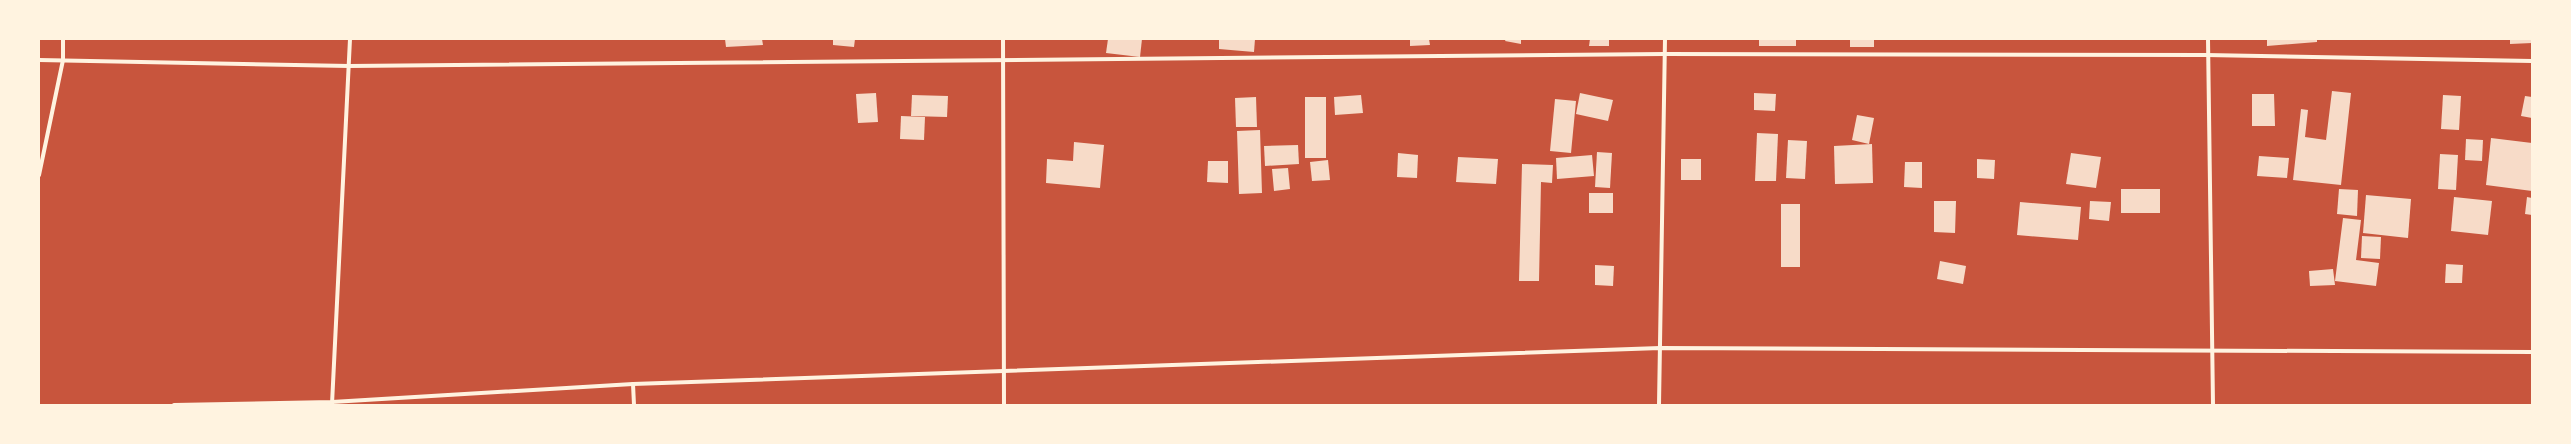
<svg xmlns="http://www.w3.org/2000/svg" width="2571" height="444" viewBox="0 0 2571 444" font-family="'Roboto Condensed',sans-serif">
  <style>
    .building { fill: #f7dbc8 }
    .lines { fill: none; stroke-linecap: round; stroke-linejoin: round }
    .minor { stroke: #fff3e0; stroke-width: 4 }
  </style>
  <rect width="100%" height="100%" fill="#c8553d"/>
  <g class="building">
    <path d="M725,39H762L763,45L726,47Z"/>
    <path d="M833,39H855L854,47L833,45Z"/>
    <path d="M1108,39H1142L1140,57L1106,53Z"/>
    <path d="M1219,39H1255L1254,52L1219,49Z"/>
    <path d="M1410,39H1429L1430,45L1410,46Z"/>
    <path d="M1506,39H1521V44L1505,41Z"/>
    <path d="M1590,39H1609V46H1589Z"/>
    <rect x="1759" y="39" width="37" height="7"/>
    <rect x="1850" y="39" width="24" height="8"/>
    <path d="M2267,39H2317V42L2267,46Z"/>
    <path d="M2510,39H2532V43L2510,44Z"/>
    <path d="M2332,91L2351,93L2341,185L2293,180L2301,109L2308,110L2305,137L2326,140Z"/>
    <path d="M876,93L878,122L858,123L856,94Z"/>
    <path d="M1580,93L1613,100L1608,121L1576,114Z"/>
    <path d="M1754,93L1776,94L1775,111L1754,110Z"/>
    <path d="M2252,94H2274L2275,126H2252Z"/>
    <path d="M912,95L948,96L947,117L911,116Z"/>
    <path d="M1361,95L1363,113L1335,115L1334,97Z"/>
    <path d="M2443,95L2461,96L2459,130L2441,129Z"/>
    <path d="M2525,96L2532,97V118L2521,116Z"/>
    <path d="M1256,97L1257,127H1236L1235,98Z"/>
    <rect x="1305" y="97" width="21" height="61"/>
    <path d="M1555,99L1576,101L1571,153L1550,151Z"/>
    <path d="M1857,115L1874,118L1869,144L1852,140Z"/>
    <path d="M901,116L925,117L924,140L900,139Z"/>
    <path d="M1260,130L1262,193L1239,194L1237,131Z"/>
    <path d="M1757,133L1778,134L1776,181H1755Z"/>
    <path d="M2491,138L2532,143V191L2486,185Z"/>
    <path d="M2466,139L2483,140L2482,161L2465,160Z"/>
    <path d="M1788,140L1807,141L1805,179L1786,178Z"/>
    <path d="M1074,142L1104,145L1100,188L1046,183L1047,159L1073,161Z"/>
    <path d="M1872,144L1873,183L1835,184L1834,146Z"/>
    <path d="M1298,145L1299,164L1265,166L1264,146Z"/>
    <path d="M1597,152L1612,153L1610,188L1595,187Z"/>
    <path d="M1398,153L1418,155L1417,178L1397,177Z"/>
    <path d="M2071,153L2101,157L2096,188L2066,184Z"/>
    <path d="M2440,154L2458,155L2456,190L2438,189Z"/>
    <path d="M1592,155L1594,176L1557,179L1556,158Z"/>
    <path d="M2259,156L2289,158L2287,178L2257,176Z"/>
    <path d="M1458,157L1498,159L1496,184L1456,182Z"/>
    <rect x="1681" y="159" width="20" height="21"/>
    <path d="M1977,159L1995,160L1994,179L1977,178Z"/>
    <path d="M1328,160L1330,180L1312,181L1310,162Z"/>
    <path d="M1208,161H1228V183L1207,182Z"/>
    <path d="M1905,162H1922V188L1904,187Z"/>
    <path d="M1522,164L1553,165L1552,183L1541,182L1539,281H1519Z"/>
    <path d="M1288,168L1290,189L1274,191L1272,169Z"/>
    <rect x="2121" y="189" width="39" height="24"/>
    <path d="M2339,189L2358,190L2357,216L2337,214Z"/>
    <rect x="1589" y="193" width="24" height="20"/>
    <path d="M2366,195L2411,199L2408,238L2363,233Z"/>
    <path d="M2454,197L2492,201L2488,235L2451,231Z"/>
    <path d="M2527,197L2532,198V215L2525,214Z"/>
    <path d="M1934,201H1956L1955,233L1934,232Z"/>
    <path d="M2090,201L2111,202L2109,221L2089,219Z"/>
    <path d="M2020,202L2081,207L2078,240L2017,235Z"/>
    <rect x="1781" y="204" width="19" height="63"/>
    <path d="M2343,218L2361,220L2356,260L2379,263L2376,286L2335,281Z"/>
    <path d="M2362,236L2381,237L2380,259L2361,258Z"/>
    <path d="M1940,261L1966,266L1963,284L1937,279Z"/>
    <path d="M2446,264L2463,265L2462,283H2445Z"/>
    <path d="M1595,265L1614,266L1613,286L1595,285Z"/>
    <path d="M2333,269L2335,285L2310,286L2309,271Z"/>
  </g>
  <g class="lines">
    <g class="minor">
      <path d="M1003,39L1004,405"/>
      <path d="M2208,39L2213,405"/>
      <path d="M39,60L349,66L1665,54L2206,55L2532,61"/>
      <path d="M39,175L63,60V39"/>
      <path d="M633,384L634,405"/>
      <path d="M332,404L350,39"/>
      <path d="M174,405L332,402L633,384L1660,348L2532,352"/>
      <path d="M1659,405L1665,39"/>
    </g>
  </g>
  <rect width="2571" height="444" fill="none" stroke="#fff3e0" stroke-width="80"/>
</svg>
